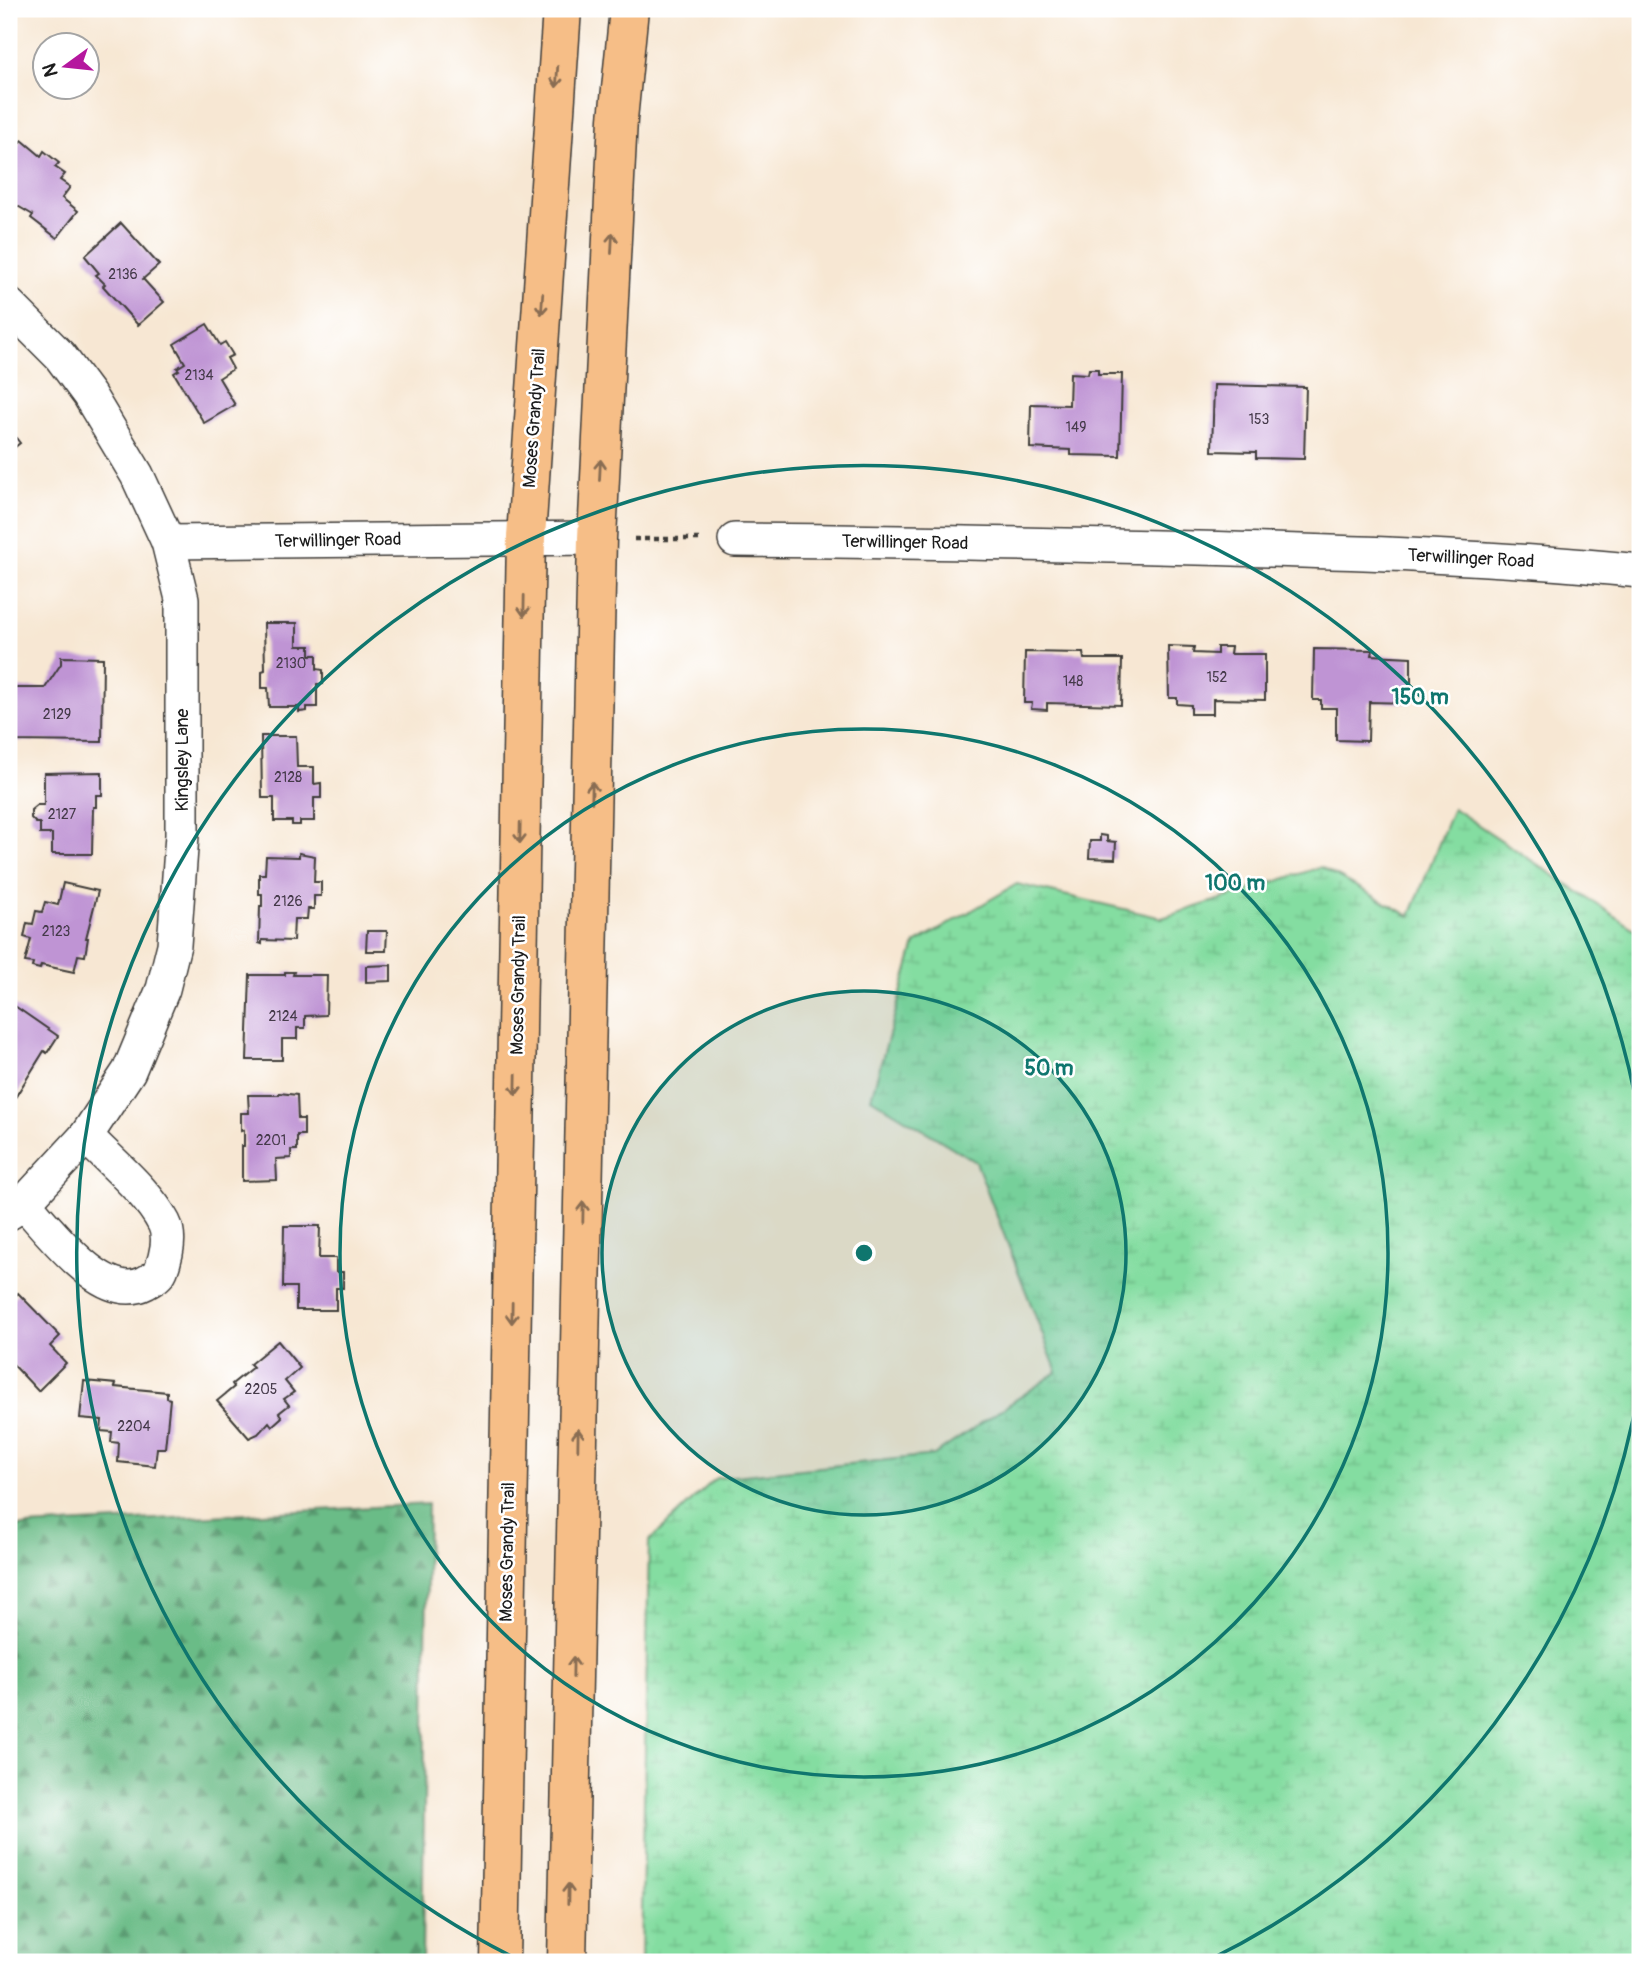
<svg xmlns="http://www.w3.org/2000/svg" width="1649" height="1971" viewBox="0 0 1649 1971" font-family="Pangolin,sans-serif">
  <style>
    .forest { fill: url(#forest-firs); stroke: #446c52; stroke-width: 2 }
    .wetland { fill: url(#wetland-marsh); stroke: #507c5e; stroke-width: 2 }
    .building { fill: #bf94d4 }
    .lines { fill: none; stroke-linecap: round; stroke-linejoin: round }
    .street-casing { stroke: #3d3a37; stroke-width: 36 }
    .primary-casing { stroke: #3d3a37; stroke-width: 41 }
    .path { stroke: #3d3a37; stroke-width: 4.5; stroke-dasharray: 5 5; stroke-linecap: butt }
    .street { stroke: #fff; stroke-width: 33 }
    .primary { stroke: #f6be87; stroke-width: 38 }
    .oneway { stroke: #896d52 }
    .ring { fill: none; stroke: #0f766e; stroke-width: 3.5 }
    .labels { text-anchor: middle; stroke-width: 5; stroke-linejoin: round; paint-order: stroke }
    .number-label { font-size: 14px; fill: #453a4a }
    .street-label { font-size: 18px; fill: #1c1c1c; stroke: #fff }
    .centre { fill: #0f766e; stroke: #fff; stroke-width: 3.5 }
    .ring-label { font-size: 21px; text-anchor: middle; font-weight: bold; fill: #0f766e; stroke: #fff; stroke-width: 5; stroke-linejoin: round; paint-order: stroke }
  </style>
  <defs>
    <pattern id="forest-firs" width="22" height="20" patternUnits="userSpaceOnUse" patternTransform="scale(1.75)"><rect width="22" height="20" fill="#6bbc87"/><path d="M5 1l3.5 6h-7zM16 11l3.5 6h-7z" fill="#57986e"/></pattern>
    <pattern id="wetland-marsh" width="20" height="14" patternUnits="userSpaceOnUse" patternTransform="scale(1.75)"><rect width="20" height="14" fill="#84dda1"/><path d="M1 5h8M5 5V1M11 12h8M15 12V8" fill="none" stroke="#71bd8a"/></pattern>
  </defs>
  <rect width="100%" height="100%" fill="#fff"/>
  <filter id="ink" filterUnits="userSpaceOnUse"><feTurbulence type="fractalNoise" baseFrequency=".0143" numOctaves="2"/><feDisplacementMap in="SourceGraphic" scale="14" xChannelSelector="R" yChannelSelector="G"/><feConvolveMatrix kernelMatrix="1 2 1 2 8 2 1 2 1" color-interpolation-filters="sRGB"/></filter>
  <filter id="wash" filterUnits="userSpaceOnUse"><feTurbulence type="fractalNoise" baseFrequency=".00686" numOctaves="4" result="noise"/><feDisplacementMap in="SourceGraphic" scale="28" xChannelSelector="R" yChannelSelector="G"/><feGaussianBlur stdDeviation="1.57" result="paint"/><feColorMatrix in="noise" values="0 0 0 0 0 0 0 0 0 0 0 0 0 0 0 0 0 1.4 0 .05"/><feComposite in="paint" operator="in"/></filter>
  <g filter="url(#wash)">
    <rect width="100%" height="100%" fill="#f7e7d3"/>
    <path class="forest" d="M428,1504L422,1962H9V1527Z"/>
    <path class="wetland" d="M1453,808L1640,933V1962H641L649,1541L716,1478L934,1455L1057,1372L976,1162L871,1098L915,944L1017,884L1162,918L1321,867L1410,916Z"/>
    <g id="blocks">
      <g class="building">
        <path d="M22,140L41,156L44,151L59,163L55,167L65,174L60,180L70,187L62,198L78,211L57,238L31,218L33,215L9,201V152Z"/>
        <path d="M121,223L159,265L143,279L164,302L138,325L103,286L105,284L96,275L99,273L85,256Z"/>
        <path d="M207,324L220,345L225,342L233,355L227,358L233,369L219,378L235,405L204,423L174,373L179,370L177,368L185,363L174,344Z"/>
        <path d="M1089,369H1098V374H1122L1120,456L1071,455V450L1030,448L1031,404L1069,405L1070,373L1088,374Z"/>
        <path d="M1214,385L1306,387L1304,459L1256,458V452L1212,451Z"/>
        <path d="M9,429L20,443L9,452Z"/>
        <path d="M264,623H297V646H310V655H317V669L323,670V684H317V707H307V711L299,712V707H269L268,688H262V671L265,670Z"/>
        <path d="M1168,646L1194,647L1193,653L1217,654V647H1231L1230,654H1265V700L1213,699V714H1191V705L1177,704V698H1169Z"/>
        <path d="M1314,649L1373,650L1372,655L1411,657V703L1369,702L1368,741L1336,740V708H1321V700H1313Z"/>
        <path d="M1025,652L1083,653L1084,659H1122L1121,705L1047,703V710L1031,709L1032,703H1024Z"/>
        <path d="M61,657L103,658L102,742L11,741L12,688H45L61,664Z"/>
        <path d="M261,736H296L297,767H314V784L321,783V798H314V821H300V825H292V821H274V798H262Z"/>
        <path d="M102,772V795H96V807H93L92,854H52V834H40V823H36L31,818V810L37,805H44V773Z"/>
        <path d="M1100,835L1107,836V841L1116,842L1115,859L1089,858L1090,841H1100Z"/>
        <path d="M299,853L315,856L314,882H321V896H314V909H308L307,919H294L293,941L262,940V944L259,943L260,906H262V894H259V874H265L266,856L299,857Z"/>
        <path d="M63,883L98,891L86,938H88L85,956L78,955L74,972L41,965L40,969L32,967L33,963L25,962L31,939L24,937L27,923L33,924L36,911L42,912L45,902L58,905Z"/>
        <path d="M367,931H387L386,951H366Z"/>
        <path d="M391,965V981L366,982V966Z"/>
        <path d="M285,972H294L293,975H327L326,1015L305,1016V1028H297V1039H282V1060H247L250,975H285Z"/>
        <path d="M9,1002L58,1036L47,1053L44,1051L13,1101L9,1098Z"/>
        <path d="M279,1093L297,1095L298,1119H304V1135H297V1150H291V1158L276,1159L277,1180L242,1181V1146H244V1130L241,1131V1113H249L248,1095H279Z"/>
        <path d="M284,1226H320L319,1258H336V1272H343V1288H336V1310H296V1287H283Z"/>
        <path d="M18,1293L60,1336L50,1346L66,1363L38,1391L9,1360V1344L11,1342L9,1339V1302Z"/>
        <path d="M278,1341L300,1368L285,1381L294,1392L284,1399L289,1405L279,1413L282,1417L272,1426L269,1422L258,1434L249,1438L217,1401L234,1387L232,1384L253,1367L250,1364Z"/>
        <path d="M84,1381L116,1384L115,1387L167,1392V1398L170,1399L165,1448H157L155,1466L118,1462L119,1443L111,1442L112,1432L101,1431L102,1420L80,1418Z"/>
      </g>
    </g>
  </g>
  <g filter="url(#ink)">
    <use href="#blocks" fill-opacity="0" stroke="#3d3a37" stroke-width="2"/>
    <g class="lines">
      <g class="street-casing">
        <g id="street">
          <path d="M9,305L60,356L89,395L137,475L168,542L182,599V835L174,945L163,989L129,1071L86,1136L24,1203L9,1213"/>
          <path d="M735,540C888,541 1042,544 1196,548C1344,552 1493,556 1640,571"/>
          <path d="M168,542L597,538"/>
          <path d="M24,1203C49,1229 103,1305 145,1283C151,1279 158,1277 161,1270C166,1257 171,1237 164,1223C148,1192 111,1162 86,1136"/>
        </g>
      </g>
      <g class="primary-casing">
        <g id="primary">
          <path d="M500,1962L526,537L562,9"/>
          <path d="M567,1962L597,538L618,119L629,9"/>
        </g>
      </g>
      <path class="path" d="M634,539H702"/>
      <use href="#street" class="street"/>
      <use href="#primary" class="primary"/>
    </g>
    <defs><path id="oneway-shaft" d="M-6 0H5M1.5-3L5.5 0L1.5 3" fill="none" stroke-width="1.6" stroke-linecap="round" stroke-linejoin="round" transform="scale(1.75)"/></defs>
    <g class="oneway">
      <use href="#oneway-shaft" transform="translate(557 77) rotate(94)"/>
      <use href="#oneway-shaft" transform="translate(612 243) rotate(-87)"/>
      <use href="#oneway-shaft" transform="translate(542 304) rotate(94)"/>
      <use href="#oneway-shaft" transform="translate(600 470) rotate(-87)"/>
      <use href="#oneway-shaft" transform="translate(524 606) rotate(91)"/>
      <use href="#oneway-shaft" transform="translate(592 792) rotate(-89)"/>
      <use href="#oneway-shaft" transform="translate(520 833) rotate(91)"/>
      <use href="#oneway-shaft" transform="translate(516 1085) rotate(91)"/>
      <use href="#oneway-shaft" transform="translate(583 1212) rotate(-89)"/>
      <use href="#oneway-shaft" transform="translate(512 1313) rotate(91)"/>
      <use href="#oneway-shaft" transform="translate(578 1439) rotate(-89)"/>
      <use href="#oneway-shaft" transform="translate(573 1667) rotate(-89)"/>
      <use href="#oneway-shaft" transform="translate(568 1894) rotate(-89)"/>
    </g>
  </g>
  <circle cx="864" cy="1253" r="262" fill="#0f766e" fill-opacity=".12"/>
  <g class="ring">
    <circle cx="864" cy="1253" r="262"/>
    <circle cx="864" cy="1253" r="524"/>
    <path d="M1640 1383A787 787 0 0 1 1209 1960M519 1960A787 787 0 1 1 1640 1123"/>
  </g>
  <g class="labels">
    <g class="number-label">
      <text x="123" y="279">2136</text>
      <text x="199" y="380">2134</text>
      <text x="1259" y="424">153</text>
      <text x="1076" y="432">149</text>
      <text x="291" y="668">2130</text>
      <text x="1217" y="682">152</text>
      <text x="1073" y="686">148</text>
      <text x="57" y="719">2129</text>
      <text x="288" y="782">2128</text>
      <text x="62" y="819">2127</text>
      <text x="288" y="906">2126</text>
      <text x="56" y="936">2123</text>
      <text x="283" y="1021">2124</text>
      <text x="271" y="1145">2201</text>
      <text x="261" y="1394">2205</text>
      <text x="134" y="1431">2204</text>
    </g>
    <g class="street-label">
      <text transform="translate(534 418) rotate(-86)" y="6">Moses Grandy Trail</text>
      <text transform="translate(338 540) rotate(-1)" y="6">Terwillinger Road</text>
      <text transform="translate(905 542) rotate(1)" y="6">Terwillinger Road</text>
      <text transform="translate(1471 558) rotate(3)" y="6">Terwillinger Road</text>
      <text transform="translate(182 760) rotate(-90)" y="6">Kingsley Lane</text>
      <text transform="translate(518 985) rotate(-89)" y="6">Moses Grandy Trail</text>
      <text transform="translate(507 1552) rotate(-89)" y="6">Moses Grandy Trail</text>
    </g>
  </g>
  <circle cx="864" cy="1253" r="10" class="centre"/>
  <g class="ring-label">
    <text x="1420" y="704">150 m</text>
    <text x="1235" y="890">100 m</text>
    <text x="1049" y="1075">50 m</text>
  </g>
  <rect width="1649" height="1971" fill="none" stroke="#fff" stroke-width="35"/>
  <g transform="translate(66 66) rotate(255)"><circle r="33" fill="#ffffff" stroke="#a4a4a4" stroke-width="2"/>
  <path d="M0-5L12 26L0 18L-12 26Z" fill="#b5179e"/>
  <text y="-10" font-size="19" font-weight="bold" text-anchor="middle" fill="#1c1c1c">N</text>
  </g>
</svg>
